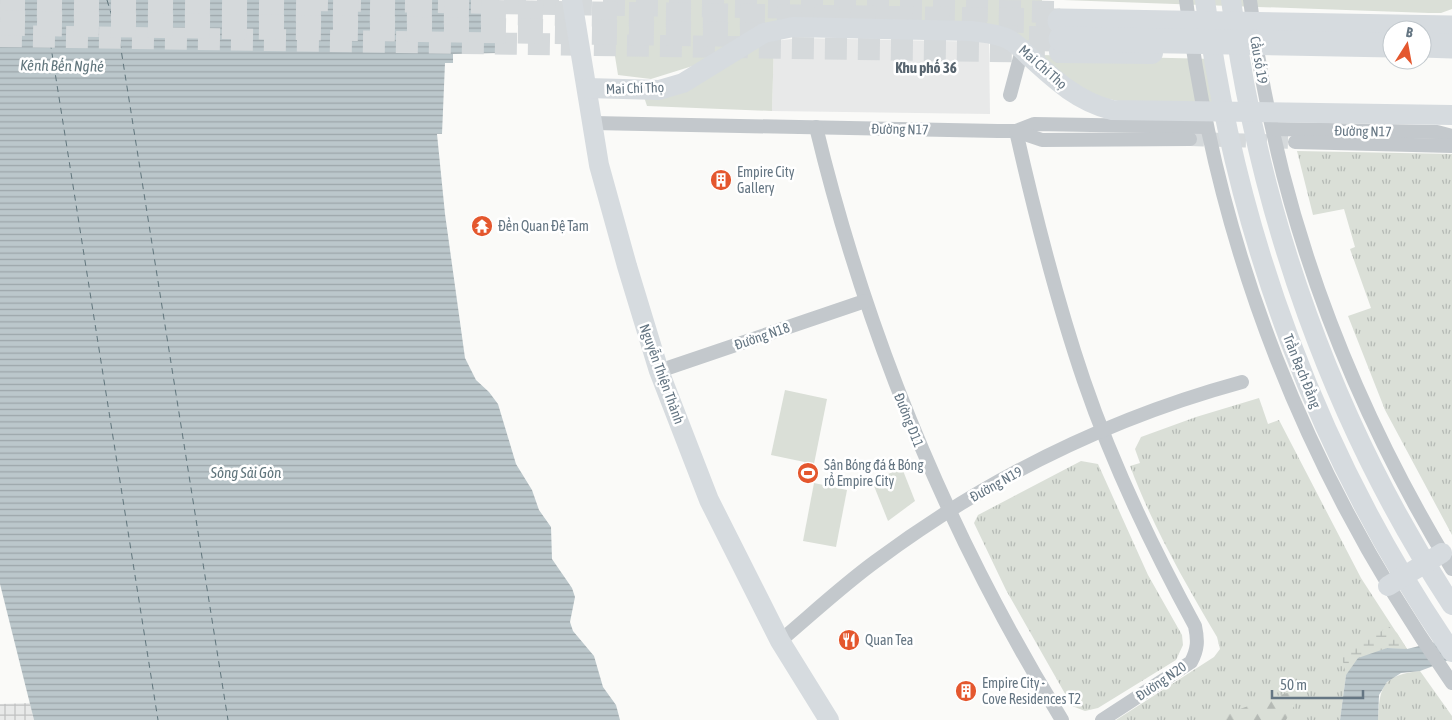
<svg xmlns="http://www.w3.org/2000/svg" width="1452" height="720" viewBox="0 0 1452 720" font-family="'Asap Condensed',sans-serif">
  <style>
    .built { fill: #e8e9e9 }
    .industrial { fill: url(#industrial-grid) }
    .grass { fill: url(#grass-tufts) }
    .forest { fill: url(#forest-firs) }
    .wetland { fill: url(#wetland-marsh) }
    .park { fill: #dadfd7 }
    .water { fill: url(#water-rules) }
    .lines { fill: none; stroke-linecap: round; stroke-linejoin: round }
    .ferry { stroke: #60757c; stroke-width: 1; stroke-dasharray: 6 5; stroke-linecap: butt }
    .street-tunnel { stroke: #d5d9db; stroke-width: 14; stroke-dasharray: 14 7; stroke-linecap: butt }
    .primary-tunnel { stroke: #d5d9db; stroke-width: 22; stroke-dasharray: 22 11; stroke-linecap: butt }
    .highway-tunnel { stroke: #d5d9db; stroke-width: 25; stroke-dasharray: 25 12; stroke-linecap: butt }
    .street { stroke: #c3c8cc; stroke-width: 14 }
    .secondary { stroke: #d6dbdf; stroke-width: 20 }
    .primary { stroke: #d6dbdf; stroke-width: 22 }
    .highway { stroke: #d6dbdf; stroke-width: 25 }
    .labels { text-anchor: middle; stroke-width: 5; stroke-linejoin: round; paint-order: stroke }
    .street-label { font-size: 14px; fill: #657683; stroke: #fff }
    .poi-label { font-size: 14px; fill: #657683; stroke: #fff; text-anchor: start }
    .water-label { font-size: 15px; font-style: italic; fill: #60757c; stroke: #fff }
    .neighbourhood-label { font-size: 15px; font-weight: bold; fill: #57646e; stroke: #fff }
  </style>
  <defs>
    <pattern id="industrial-grid" width="8" height="8" patternUnits="userSpaceOnUse" patternTransform="scale(1.25)"><rect width="8" height="8" fill="#e8e9e9"/><path d="M0 4h8M4 0v8" fill="none" stroke="#c0c1c2"/></pattern>
    <pattern id="grass-tufts" width="24" height="20" patternUnits="userSpaceOnUse" patternTransform="scale(1.25)"><rect width="24" height="20" fill="#dadfd7"/><path d="M3 7l-1-3M5 7V3M7 7l1-3M15 17l-1-3M17 17v-4M19 17l1-3" fill="none" stroke="#b4b9b4"/></pattern>
    <pattern id="forest-firs" width="22" height="20" patternUnits="userSpaceOnUse" patternTransform="scale(1.25)"><rect width="22" height="20" fill="#dadfd7"/><path d="M5 1l3.5 6h-7zM16 11l3.5 6h-7z" fill="#b4b9b4"/></pattern>
    <pattern id="wetland-marsh" width="20" height="14" patternUnits="userSpaceOnUse" patternTransform="scale(1.25)"><rect width="20" height="14" fill="#dadfd7"/><path d="M1 5h8M5 5V1M11 12h8M15 12V8" fill="none" stroke="#b4b9b4"/></pattern>
    <pattern id="water-rules" width="6" height="5" patternUnits="userSpaceOnUse" patternTransform="scale(1.25)"><rect width="6" height="5" fill="#bbc7cb"/><path d="M0 2.5h6" fill="none" stroke="#9ca6aa"/></pattern>
  </defs>
  <rect width="100%" height="100%" fill="#fafaf8"/>
  <path class="built" d="M800,38L989,42L990,114L772,111L774,41Z"/>
  <path class="industrial" d="M30,703L34,720H0V704Z"/>
  <g class="grass">
    <path d="M1297,151L1452,154V535L1385,410L1348,316L1371,308L1350,249L1355,247L1344,209L1313,215Z"/>
    <path d="M1259,398L1268,424L1279,420L1361,578L1407,649L1387,648L1346,675L1340,720H1116L1214,657L1220,649L1217,637C1184,581 1153,527 1130,466L1140,463L1135,449L1141,437L1196,417Z"/>
    <path d="M1081,461L1098,464L1148,575L1182,635L1183,645L1176,660L1098,708L1085,711L1072,706L1006,590L974,523L978,515Z"/>
    <path d="M1420,671L1452,716V720H1378C1379,685 1384,675 1420,671Z"/>
  </g>
  <path class="forest" d="M1291,692L1297,701L1286,720H1208C1236,711 1262,700 1291,692Z"/>
  <path class="wetland" d="M1388,626L1397,633L1407,649L1387,648L1358,658L1346,675L1342,657C1358,633 1369,642 1388,626Z"/>
  <g class="park">
    <path d="M606,0H1042L1041,55L1215,59L1216,102L1128,103L1079,93L1009,32L807,22L699,64L651,79L618,75Z"/>
    <path d="M1063,0H1452V9L1441,13H1429Z"/>
    <path d="M774,41L772,111L647,106L644,97L766,42Z"/>
    <path d="M785,390L827,399L814,464L771,455Z"/>
    <path d="M902,468L915,501L888,521L872,481Z"/>
    <path d="M814,483L847,490L836,547L803,541Z"/>
  </g>
  <g class="water">
    <path d="M0,0H499V53L453,54V63H445L442,134H437L445,214L465,358L476,380L489,392L498,404L516,464L532,490L539,510L551,527L552,559L572,588L575,597L570,622L573,631L594,656L603,687L616,705L620,720H34L0,584Z"/>
    <path d="M1452,638V659L1420,671L1401,673L1387,682L1379,695L1378,720H1340L1346,675L1358,658L1387,648L1407,649Z"/>
  </g>
  <g class="lines">
    <g class="ferry">
      <path d="M40,0L47,22L158,720"/>
      <path d="M107,0L120,43L228,720"/>
    </g>
    <path class="street-tunnel" d="M1190,139L1295,142"/>
    <g class="primary-tunnel">
      <path d="M306,0L1061,12"/>
      <path d="M0,36L1060,52"/>
    </g>
    <g class="highway-tunnel">
      <path d="M0,5L1060,21"/>
      <path d="M0,23L777,35"/>
      <path d="M992,38L1061,39"/>
    </g>
    <g class="street">
      <path d="M1186,0C1218,253 1306,474 1452,683"/>
      <path d="M1250,0C1275,203 1346,395 1452,569"/>
      <path d="M1010,95L1022,50"/>
      <path d="M593,123L998,131H1016L1034,124L1206,127"/>
      <path d="M816,127C867,338 949,536 1062,720"/>
      <path d="M1273,129L1437,132L1452,136"/>
      <path d="M1016,131C1035,215 1056,299 1084,381C1113,466 1152,547 1195,626C1198,640 1198,649 1191,662L1102,720"/>
      <path d="M1016,131L1042,140L1190,139"/>
      <path d="M1295,142L1452,146"/>
      <path d="M659,371L865,301"/>
      <path d="M780,641C812,614 843,585 876,561C986,479 1110,418 1242,382"/>
    </g>
    <g class="secondary">
      <path d="M572,0L599,165L627,266L659,371L709,500L780,641L829,720"/>
      <path d="M1205,0C1236,234 1318,457 1452,652"/>
      <path d="M1231,0C1259,214 1333,424 1452,605"/>
      <path d="M587,88L659,90L683,83L764,33L793,27L971,31C984,33 996,33 1008,39C1018,44 1024,52 1032,59C1056,81 1079,102 1112,110L1452,115"/>
      <path d="M1388,586L1442,553"/>
    </g>
    <path class="primary" d="M1060,52L1152,53"/>
    <g class="highway">
      <path d="M1060,21L1452,28"/>
      <path d="M1061,39L1392,45"/>
      <path d="M1422,45L1452,46"/>
    </g>
  </g>
  <defs>
    <g id="building-disc" transform="scale(1.125)"><circle r="9.5" fill="#e4572e" stroke="#fff"/><path d="M-4-6H4V6H1V3H-1V6H-4ZM-2.5-4.3h1.7v1.8h-1.7ZM.8-4.3h1.7v1.8H.8ZM-2.5-1h1.7V.8h-1.7ZM.8-1h1.7V.8H.8Z" fill="#fff"/></g>
    <g id="temple-disc" transform="scale(1.125)"><circle r="9.5" fill="#e4572e" stroke="#fff"/><path d="M0-6L5-2H3V0L6.5 2.5H4V6H1.5V3h-3V6H-4V2.5H-6.5L-3 0V-2H-5Z" fill="#fff"/></g>
    <g id="stadium-disc" transform="scale(1.125)"><circle r="9.5" fill="#e4572e" stroke="#fff"/><path d="M0-5a6.5 5 0 1 0 0 10a6.5 5 0 1 0 0-10ZM-3.5-1.8h7v3.6h-7Z" fill="#fff"/></g>
    <g id="restaurant-disc" transform="scale(1.125)"><circle r="9.5" fill="#e4572e" stroke="#fff"/><path d="M-5-6h1v4h1v-4h1v4h1v-4h1v5L-1.5 .5V6h-2V.5L-5-1ZM5-6V6H3V1.5H1.5Q1.5-4 5-6Z" fill="#fff"/></g>
  </defs>
  <g fill-rule="evenodd">
    <use href="#building-disc" x="721" y="180"/>
    <use href="#temple-disc" x="482" y="226"/>
    <use href="#stadium-disc" x="808" y="473"/>
    <use href="#restaurant-disc" x="849" y="640"/>
    <use href="#building-disc" x="966" y="691"/>
  </g>
  <g class="labels">
    <g class="street-label">
      <text transform="translate(1259 60) rotate(80)" y="5">Cầu số 19</text>
      <text transform="translate(1043 67) rotate(41)" y="5">Mai Chí Thọ</text>
      <text transform="translate(635 88) rotate(-2)" y="5">Mai Chí Thọ</text>
      <text transform="translate(900 129) rotate(1)" y="5">Đường N17</text>
      <text transform="translate(1363 131) rotate(1)" y="5">Đường N17</text>
      <text transform="translate(762 336) rotate(-19)" y="5">Đường N18</text>
      <text transform="translate(1302 371) rotate(68)" y="5">Trần Bạch Đằng</text>
      <text transform="translate(662 374) rotate(70)" y="5">Nguyễn Thiện Thành</text>
      <text transform="translate(909 420) rotate(68)" y="5">Đường D11</text>
      <text transform="translate(996 484) rotate(-29)" y="5">Đường N19</text>
      <text transform="translate(1161 681) rotate(-34)" y="5">Đường N20</text>
    </g>
    <g class="poi-label">
      <text x="737" y="177">Empire City<tspan x="737" dy="16">Gallery</tspan></text>
      <text x="498" y="231">Đền Quan Đệ Tam</text>
      <text x="824" y="470">Sân Bóng đá &amp; Bóng<tspan x="824" dy="16">rổ Empire City</tspan></text>
      <text x="865" y="645">Quan Tea</text>
      <text x="982" y="688">Empire City -<tspan x="982" dy="16">Cove Residences T2</tspan></text>
    </g>
    <g class="water-label">
      <text transform="translate(62 66) rotate(1)" y="5">Kênh Bến Nghé</text>
      <text x="246" y="478">Sông Sài Gòn</text>
    </g>
    <g class="neighbourhood-label">
      <text x="926" y="73">Khu phố 36</text>
    </g>
  </g>
  <g transform="translate(1407 45) rotate(11)"><circle r="24" fill="#ffffff" stroke="#c1c8cd"/>
  <path d="M0-4L9 19L0 12L-9 19Z" fill="#e4572e"/>
  <text y="-8" font-size="14" font-weight="bold" text-anchor="middle" fill="#657683">B</text>
  </g>
  <path d="M1272 690v8h91v-8" fill="none" stroke="#657683" stroke-width="2.5"/>
  <text x="1280" y="690" font-size="15" fill="#657683" stroke="#ffffff" stroke-width="4" paint-order="stroke">50 m</text>
</svg>
